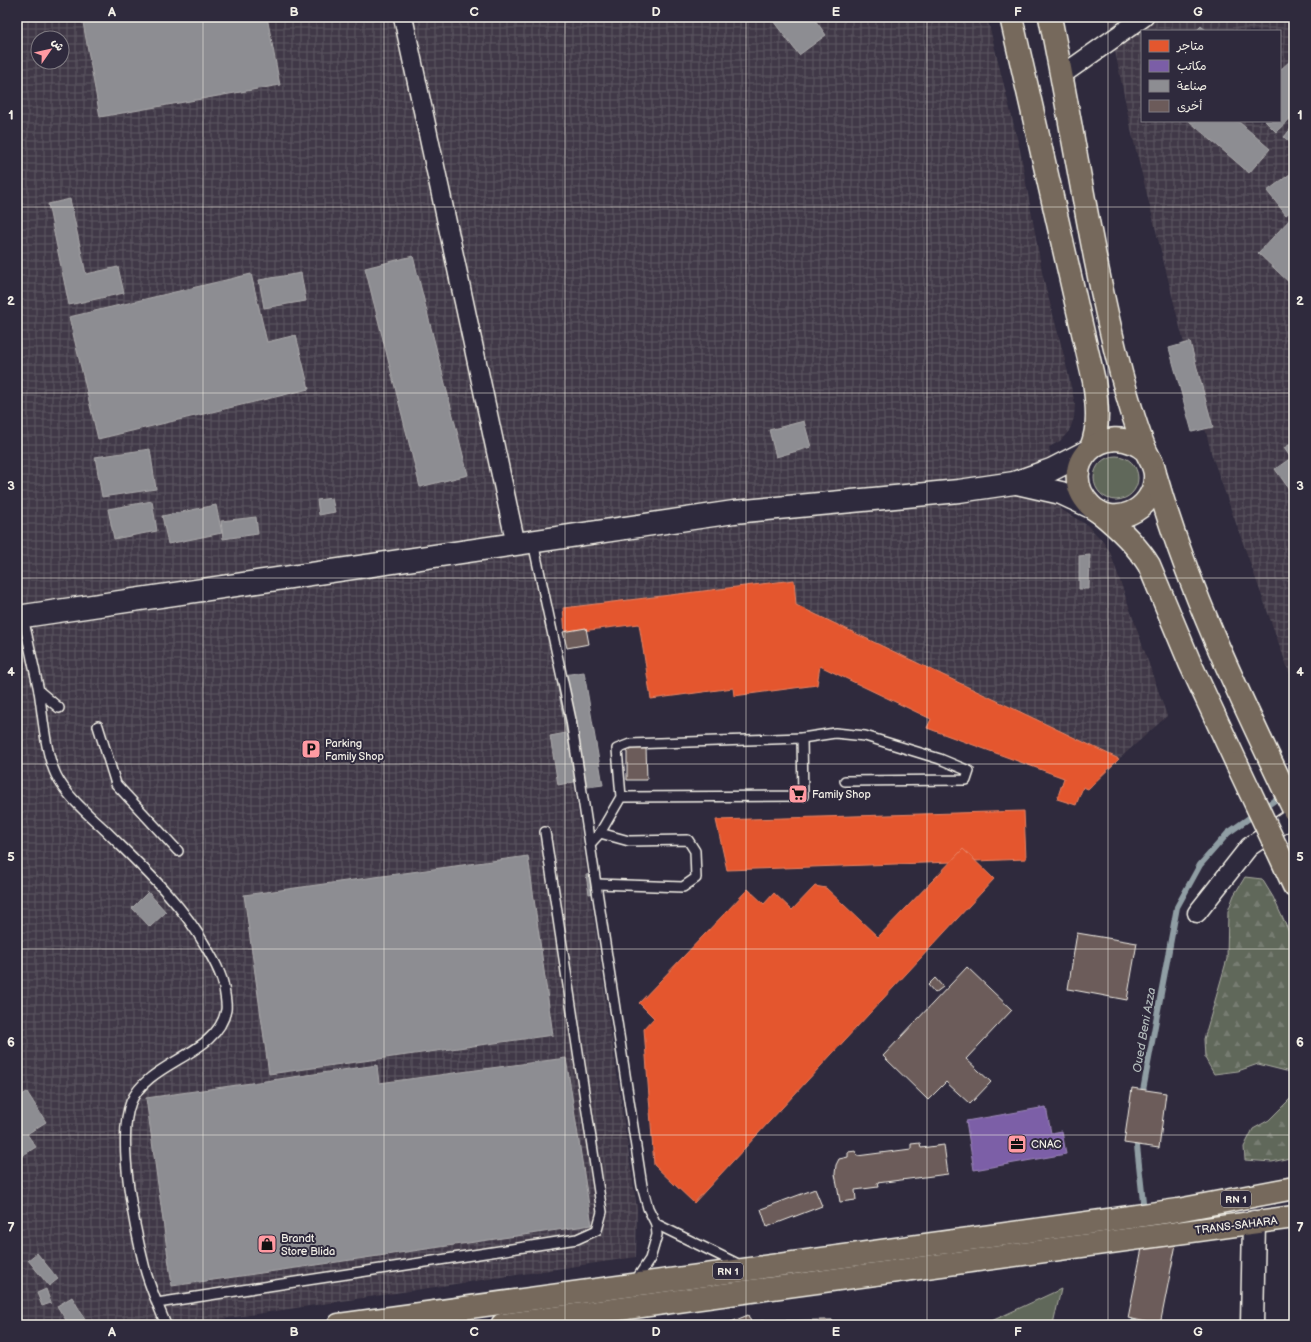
<svg xmlns="http://www.w3.org/2000/svg" width="1311" height="1342" viewBox="0 0 1311 1342" font-family="'Balsamiq Sans','Playpen Sans Arabic',sans-serif">
  <style>
    .industrial { fill: url(#industrial-grid); fill-rule: evenodd }
    .forest { fill: url(#forest-firs); stroke: #aaaca1 }
    .green { fill: #60675a; stroke: #aaaca1 }
    .shops { fill: #e4572e; stroke: #e98566 }
    .offices { fill: #7b5ea7; stroke: #9f8aba }
    .industry { fill: #8d8d92; stroke: #acabac }
    .lines { fill: none; stroke-linecap: round; stroke-linejoin: round }
    .stream { stroke: #909ea4; stroke-width: 6 }
    .building { fill: #6c5b5a; stroke: #f4f1e8 }
    .lane-casing { stroke: #f4f1e8; stroke-width: 12 }
    .street-casing { stroke: #f4f1e8; stroke-width: 21 }
    .secondary-casing { stroke: #f4f1e8; stroke-width: 25 }
    .highway-casing { stroke: #f4f1e8; stroke-width: 25 }
    .lane { stroke: #2f2a3d; stroke-width: 9 }
    .street { stroke: #2f2a3d; stroke-width: 18 }
    .secondary { stroke: #2f2a3d; stroke-width: 22 }
    .highway { stroke: #76695c; stroke-width: 22 }
    .highway-bridge-casing { stroke: #f4f1e8; stroke-width: 25; stroke-linecap: butt }
    .highway-bridge { stroke: #76695c; stroke-width: 22 }
    .grid { fill: none; stroke: #f4f1e8; stroke-width: 1; stroke-opacity: 0.55 }
    .labels { text-anchor: middle; stroke-width: 4; stroke-linejoin: round; paint-order: stroke }
    .shield { fill: #2f2a3d; stroke: #b9b5b5; stroke-width: 1 }
    .shield-label { font-size: 10px; font-weight: bold; fill: #f4f1e8 }
    .poi-label { font-size: 11px; fill: #f4f1e8; stroke: #2f2a3d; text-anchor: start }
    .street-label { font-size: 11px; fill: #f4f1e8; stroke: #2f2a3d }
    .water-label { font-size: 12px; font-style: italic; fill: #b1baba; stroke: #2f2a3d }
    .neatline { fill: none; stroke: #f4f1e8; stroke-width: 1.5 }
    .grid-label { font-size: 13px; text-anchor: middle; font-weight: bold; fill: #f4f1e8 }
  </style>
  <defs>
    <pattern id="industrial-grid" width="8" height="8" patternUnits="userSpaceOnUse"><rect width="8" height="8" fill="#413946"/><path d="M0 4h8M4 0v8" fill="none" stroke="#5d5661"/></pattern>
    <pattern id="forest-firs" width="22" height="20" patternUnits="userSpaceOnUse"><rect width="22" height="20" fill="#60675a"/><path d="M5 1l3.5 6h-7zM16 11l3.5 6h-7z" fill="#777d72"/></pattern>
  </defs>
  <rect width="100%" height="100%" fill="#2f2a3d"/>
  <filter id="ink" filterUnits="userSpaceOnUse"><feTurbulence type="fractalNoise" baseFrequency=".025" numOctaves="2"/><feDisplacementMap in="SourceGraphic" scale="8" xChannelSelector="R" yChannelSelector="G"/><feConvolveMatrix kernelMatrix="1 2 1 2 8 2 1 2 1" color-interpolation-filters="sRGB"/></filter>
  <g filter="url(#ink)">
    <g class="industrial">
      <path d="M17,17H987L1020,150L1043,277L1064,356L1075,404L1074,418L1069,431L1060,441L1049,447L1060,509L1087,525L1101,539L1110,552L1167,716L1119,759L796,605L794,580L548,610L637,1209L636,1257L182,1325H17ZM38,38H62V62H38Z"/>
      <path d="M1108,17H1294V686L1212,456L1132,134ZM1142,31H1280V121H1142Z"/>
    </g>
    <g class="forest">
      <path d="M1245,877L1262,879L1273,897L1294,943V1073L1258,1064L1238,1071L1214,1074L1205,1058L1204,1039L1227,959L1228,911L1234,895Z"/>
      <path d="M1294,1095V1157L1272,1162L1245,1160L1244,1147L1253,1129L1269,1120Z"/>
    </g>
    <g class="green">
      <circle cx="1116" cy="478" r="22"/>
      <path d="M1061,1289L1053,1325H983Z"/>
    </g>
    <g class="shops">
      <path d="M794,580L796,605L1119,759L1088,789L1083,787L1076,805L1057,799L1064,778L927,728L931,719L820,666L817,685L734,696L733,688L651,699L639,624L565,633L563,608Z"/>
      <path d="M1024,811L1026,859L976,861L963,849L952,862L727,870L716,820Z"/>
      <path d="M963,849L994,879L694,1203L654,1165L644,1029L654,1018L639,1003L748,889L764,904L774,893L792,910L815,886L826,888L878,937Z"/>
    </g>
    <path class="offices" d="M1046,1107L1051,1133L1062,1131L1066,1154L974,1170L966,1121Z"/>
    <g class="industry">
      <path d="M82,17H267L280,85L100,117Z"/>
      <path d="M770,17H813L826,35L799,55Z"/>
      <path d="M1201,26L1207,31H1196Z"/>
      <path d="M1291,60L1294,63V115L1276,132L1265,121H1280V70Z"/>
      <path d="M1189,121H1238L1270,149L1249,173Z"/>
      <path d="M1294,125V146L1284,137Z"/>
      <path d="M1294,171V209L1286,215L1267,191Z"/>
      <path d="M70,199L86,274L118,267L124,293L69,305L48,204Z"/>
      <path d="M1294,215V287L1258,253Z"/>
      <path d="M413,256L468,475L420,487L365,268Z"/>
      <path d="M301,273L306,301L264,308L259,280Z"/>
      <path d="M251,274L267,342L296,335L309,389L98,439L69,317Z"/>
      <path d="M1190,342L1213,427L1192,432L1169,348Z"/>
      <path d="M804,421L811,447L776,457L769,430Z"/>
      <path d="M1294,442V496L1275,469L1291,458L1284,448Z"/>
      <path d="M150,449L156,489L102,497L95,457Z"/>
      <path d="M332,498L335,512L319,515L317,500Z"/>
      <path d="M152,501L157,531L114,539L108,509Z"/>
      <path d="M216,505L222,533L168,544L162,516Z"/>
      <path d="M256,517L258,534L223,539L221,521Z"/>
      <path d="M1090,555L1089,589H1079V556Z"/>
      <path d="M584,672L603,785L580,788L579,781L558,785L550,736L566,733L556,676Z"/>
      <path d="M528,856L553,1035L269,1074L244,895Z"/>
      <path d="M598,873L601,892L589,894L586,875Z"/>
      <path d="M148,892L166,912L150,927L132,908Z"/>
      <path d="M566,1058L592,1225L172,1286L146,1098L377,1065L379,1083Z"/>
      <path d="M27,1092L46,1122L27,1134L36,1147L17,1159V1122L19,1120L17,1117V1098Z"/>
      <path d="M17,1181L21,1186L17,1189Z"/>
      <path d="M37,1253L58,1279L49,1286L28,1260Z"/>
      <path d="M46,1289L51,1303L42,1306L37,1293Z"/>
      <path d="M72,1297L85,1319L74,1325H69L57,1306Z"/>
    </g>
    <g class="lines">
      <g class="stream">
        <path d="M1142,1096L1177,907L1200,865L1228,833L1282,795"/>
        <path d="M1136,1137L1144,1211"/>
        <path d="M1133,1325L1136,1313"/>
      </g>
    </g>
    <g class="building">
      <path d="M586,628L589,644L567,648L563,632Z"/>
      <path d="M646,747L647,780H627V748Z"/>
      <path d="M1077,933L1137,943L1127,1000L1068,989Z"/>
      <path d="M967,967L1012,1010L966,1059L991,1082L970,1104L946,1082L928,1100L883,1056Z"/>
      <path d="M935,978L943,987L935,993L928,985Z"/>
      <path d="M1132,1088L1166,1093L1159,1148L1124,1143Z"/>
      <path d="M920,1143L921,1148L944,1145L948,1174L877,1183L878,1187L855,1190L856,1200L840,1202L835,1174L836,1165L839,1159L848,1157V1152L856,1151L857,1156L911,1149V1144Z"/>
      <path d="M815,1189L822,1206L767,1227L761,1209Z"/>
      <path d="M1144,1238L1176,1244L1160,1325L1128,1318Z"/>
      <path d="M748,1315L752,1324L761,1321L832,1320L834,1325H724Z"/>
      <path d="M703,1322L707,1325H695Z"/>
    </g>
    <g class="lines">
      <g class="lane-casing">
        <g id="lane">
          <path d="M533,542L571,720L642,1186L648,1208L656,1224L657,1235L650,1259L634,1283"/>
          <path d="M23,617L39,691L59,708"/>
          <path d="M39,691C43,716 45,752 56,775C67,797 89,815 106,831C142,867 181,902 206,947C213,959 222,974 224,988C225,995 227,1004 226,1010C218,1055 148,1061 131,1102C116,1139 135,1230 145,1269C150,1288 159,1307 166,1325"/>
          <path d="M98,726L116,784L178,851"/>
          <path d="M802,738L835,733L865,736L940,759L969,771L966,780L845,781"/>
          <path d="M590,844L600,833L621,797L617,749L630,744L802,738L803,796L621,797"/>
          <path d="M597,884L683,887L696,878L695,851L688,840L629,841L600,833"/>
          <path d="M656,1224L742,1266"/>
          <path d="M157,1303L577,1239L597,1230L602,1212L545,832"/>
        </g>
      </g>
      <g class="street-casing">
        <g id="street">
          <path d="M403,17L516,545"/>
          <path d="M1062,75L1144,17"/>
          <path d="M1197,913L1249,847L1294,816"/>
        </g>
      </g>
      <g class="secondary-casing">
        <g id="secondary">
          <path d="M1017,483L1061,493L1091,507"/>
          <path d="M17,617L734,512L959,491L1014,483L1051,470L1086,452"/>
          <path d="M1252,1325L1254,1222"/>
        </g>
      </g>
      <g class="highway-casing">
        <g id="highway">
          <path d="M1011,17L1094,381C1097,404 1100,426 1091,448"/>
          <path d="M1050,17C1074,135 1091,256 1121,373C1128,399 1135,425 1145,449C1149,459 1156,466 1155,478C1154,510 1113,530 1090,505C1054,467 1104,416 1146,451"/>
          <path d="M1156,477C1189,593 1242,701 1294,810"/>
          <path d="M1099,512C1119,528 1136,544 1149,565L1190,663L1237,764"/>
          <path d="M1277,849L1294,886"/>
          <path d="M339,1325L1116,1219L1178,1210L1294,1188"/>
          <path d="M502,1325L1294,1217"/>
        </g>
      </g>
      <use href="#lane" class="lane"/>
      <use href="#street" class="street"/>
      <use href="#secondary" class="secondary"/>
      <use href="#highway" class="highway"/>
      <g class="highway-bridge-casing">
        <path id="highway-bridge" d="M1237,764L1277,849"/>
      </g>
      <use href="#highway-bridge" class="highway-bridge"/>
    </g>
  </g>
  <path class="grid" d="M203,17V1325M384,17V1325M565,17V1325M746,17V1325M927,17V1325M1108,17V1325M17,207H1294M17,393H1294M17,578H1294M17,764H1294M17,949H1294M17,1135H1294"/>
  <defs>
    <g id="parking-square" transform="scale(1)"><rect x="-9" y="-9" width="18" height="18" rx="4" fill="#ff9aa2" stroke="#2f2a3d"/><path d="M-3.5-5.5H1a3.5 3.5 0 0 1 0 7H-1V5.5H-3.5ZM-1-3.4V-.6H.8a1.4 1.4 0 0 0 0-2.8Z" fill="#111"/></g>
    <g id="supermarket-square" transform="scale(1)"><rect x="-9" y="-9" width="18" height="18" rx="4" fill="#ff9aa2" stroke="#2f2a3d"/><path d="M-6-5.5h2.5l.6 2H6L4.5 2H-2.5L-4.4-4H-6ZM-1.5 3.2a1.3 1.3 0 1 0 .1 0ZM3 3.2a1.3 1.3 0 1 0 .1 0Z" fill="#111"/></g>
    <g id="office-square" transform="scale(1)"><rect x="-9" y="-9" width="18" height="18" rx="4" fill="#ff9aa2" stroke="#2f2a3d"/><path d="M-6-3h4V-5.5h4V-3h4V5H-6ZM-1-4.5V-3h2v-1.5ZM-6 0V1H6V0Z" fill="#111"/></g>
    <g id="shop-square" transform="scale(1)"><rect x="-9" y="-9" width="18" height="18" rx="4" fill="#ff9aa2" stroke="#2f2a3d"/><path d="M-5-2.5h2.3a2.7 3.5 0 0 1 5.4 0H5L5.5 6h-11ZM-1.5-2.5h3a1.5 2.3 0 0 0-3 0Z" fill="#111"/></g>
  </defs>
  <g fill-rule="evenodd">
    <use href="#parking-square" x="311" y="749"/>
    <use href="#supermarket-square" x="798" y="794"/>
    <use href="#office-square" x="1017" y="1144"/>
    <use href="#shop-square" x="267" y="1244"/>
  </g>
  <g class="labels">
    <g class="shield">
      <rect x="1221" y="1191" width="30" height="16" rx="3"/>
      <rect x="713" y="1263" width="30" height="16" rx="3"/>
    </g>
    <g class="shield-label">
      <text x="1236" y="1203">RN 1</text>
      <text x="728" y="1275">RN 1</text>
    </g>
    <g class="poi-label">
      <text x="325" y="747">Parking<tspan x="325" dy="13">Family Shop</tspan></text>
      <text x="812" y="798">Family Shop</text>
      <text x="1031" y="1148">CNAC</text>
      <text x="281" y="1242">Brandt<tspan x="281" dy="13">Store Blida</tspan></text>
    </g>
    <g class="street-label">
      <text transform="translate(1236 1225) rotate(-7)" y="4">TRANS-SAHARA</text>
    </g>
    <g class="water-label">
      <text transform="translate(1144 1030) rotate(-80)" y="4">Oued Beni Azza</text>
    </g>
  </g>
  <rect width="1311" height="1342" fill="none" stroke="#2f2a3d" stroke-width="44"/>
  <rect x="1141" y="30" width="140" height="92" fill="#2f2a3d" stroke="#7e7a81"/>
  <rect x="1149" y="40" width="20" height="12" fill="#e4572e" stroke="#7e7a81"/>
  <text x="1177" y="50" font-size="12" fill="#f4f1e8">متاجر</text>
  <rect x="1149" y="60" width="20" height="12" fill="#7b5ea7" stroke="#7e7a81"/>
  <text x="1177" y="70" font-size="12" fill="#f4f1e8">مكاتب</text>
  <rect x="1149" y="80" width="20" height="12" fill="#8d8d92" stroke="#7e7a81"/>
  <text x="1177" y="90" font-size="12" fill="#f4f1e8">صناعة</text>
  <rect x="1149" y="100" width="20" height="12" fill="#6c5b5a" stroke="#7e7a81"/>
  <text x="1177" y="110" font-size="12" fill="#f4f1e8">أخرى</text>
  <g transform="translate(50 50) rotate(56)"><circle r="19" fill="#2f2a3d" stroke="#7e7a81"/>
  <path d="M0-3L7 15L0 10L-7 15Z" fill="#ff9aa2"/>
  <text y="-6" font-size="11" font-weight="bold" text-anchor="middle" fill="#f4f1e8">ش</text>
  </g>
  <rect x="22" y="22" width="1267" height="1298" class="neatline"/>
  <g class="grid-label">
    <text x="112" y="16">A</text>
    <text x="294" y="16">B</text>
    <text x="474" y="16">C</text>
    <text x="656" y="16">D</text>
    <text x="836" y="16">E</text>
    <text x="1018" y="16">F</text>
    <text x="1198" y="16">G</text>
    <text x="11" y="119">1</text>
    <text x="1300" y="119">1</text>
    <text x="11" y="305">2</text>
    <text x="1300" y="305">2</text>
    <text x="11" y="490">3</text>
    <text x="1300" y="490">3</text>
    <text x="11" y="676">4</text>
    <text x="1300" y="676">4</text>
    <text x="11" y="861">5</text>
    <text x="1300" y="861">5</text>
    <text x="11" y="1046">6</text>
    <text x="1300" y="1046">6</text>
    <text x="11" y="1232">7</text>
    <text x="1300" y="1232">7</text>
    <text x="112" y="1336">A</text>
    <text x="294" y="1336">B</text>
    <text x="474" y="1336">C</text>
    <text x="656" y="1336">D</text>
    <text x="836" y="1336">E</text>
    <text x="1018" y="1336">F</text>
    <text x="1198" y="1336">G</text>
  </g>
</svg>
